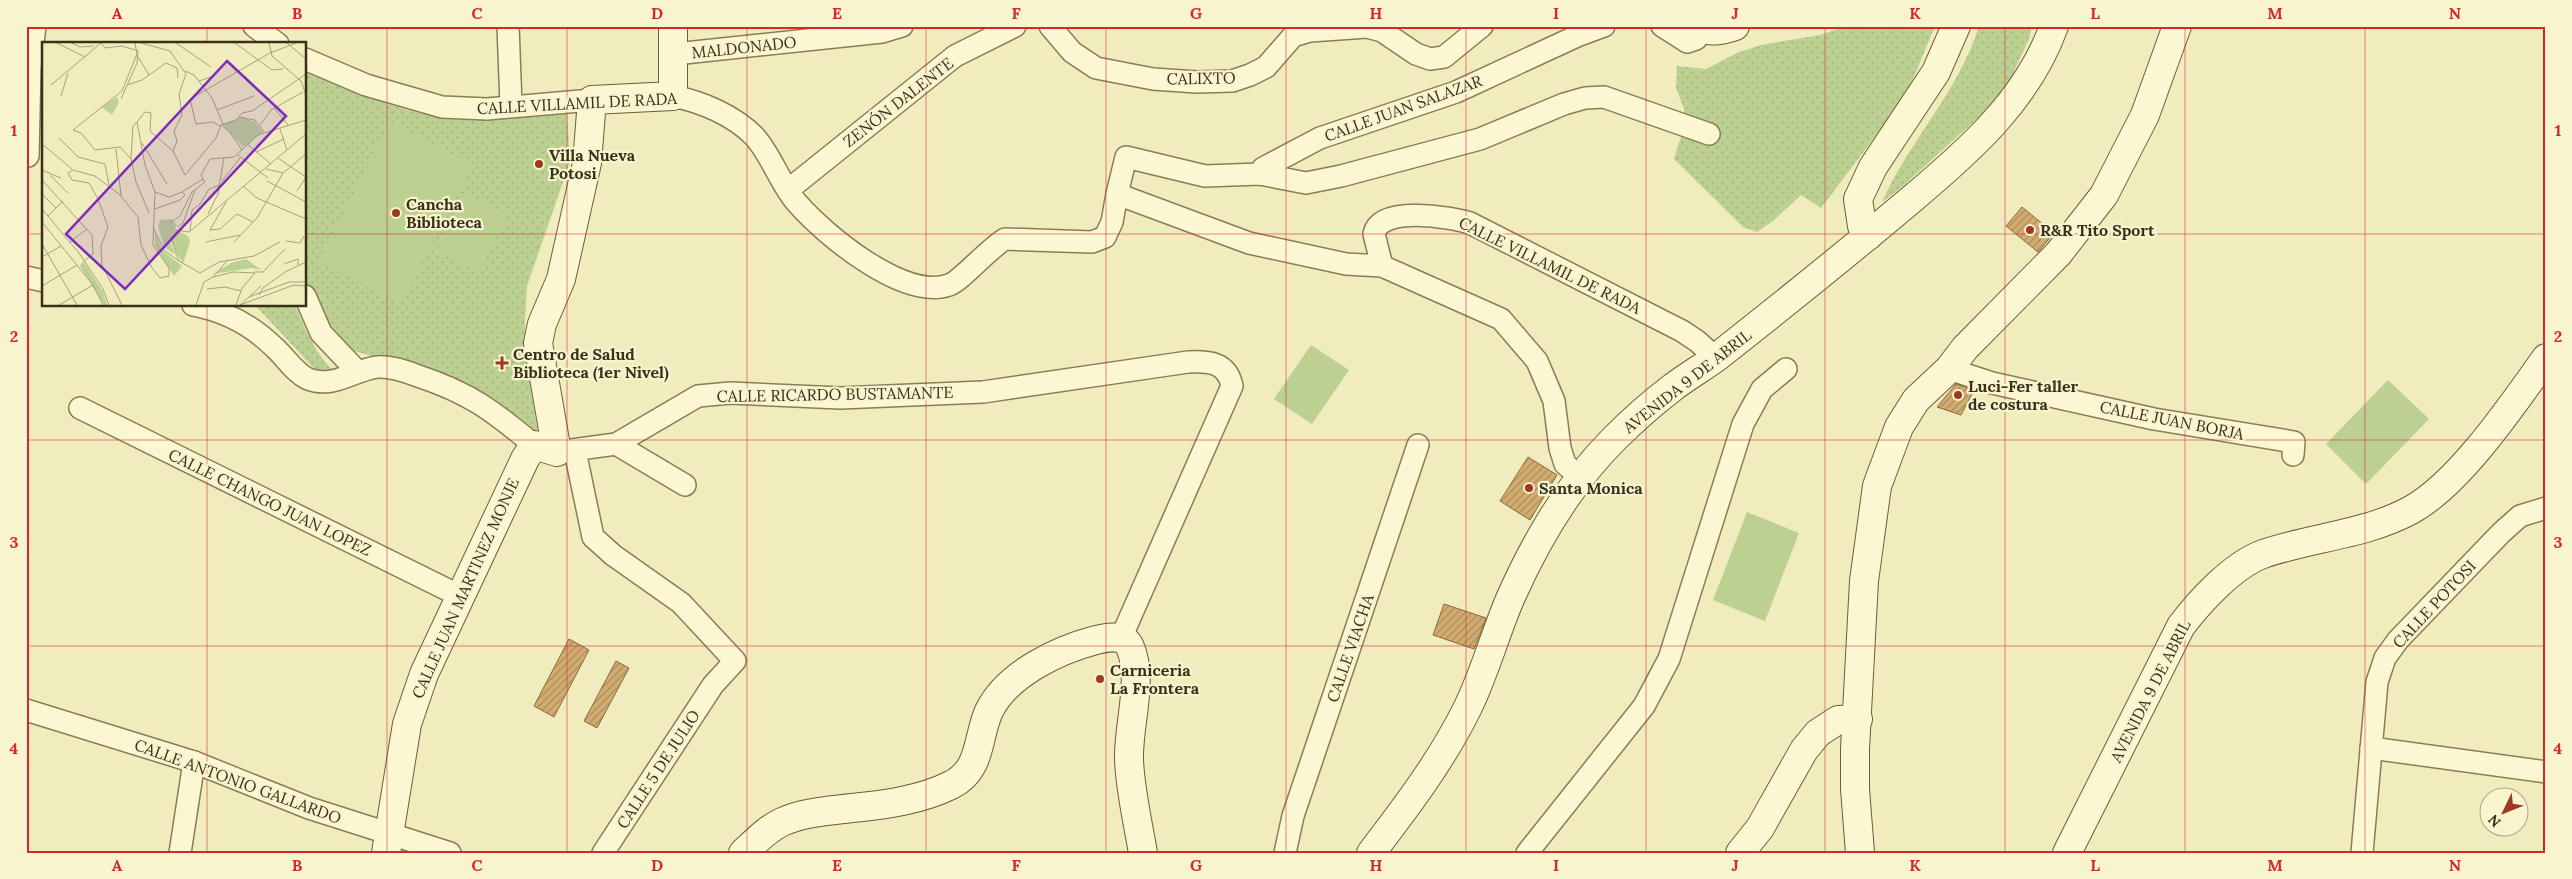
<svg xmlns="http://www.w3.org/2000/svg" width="2572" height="879" viewBox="0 0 2572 879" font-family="Lora,serif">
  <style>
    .park { fill: url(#park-dots) }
    .garden { fill: #bcd092 }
    .building { fill: url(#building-hatch); stroke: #8b6a3a }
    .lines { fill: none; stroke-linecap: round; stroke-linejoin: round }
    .street-casing { stroke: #8b7c56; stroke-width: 24 }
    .secondary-casing { stroke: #6c5d39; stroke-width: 30 }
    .street { stroke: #fbf7d2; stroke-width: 21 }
    .secondary { stroke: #fbf7d2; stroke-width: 28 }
    .grid { fill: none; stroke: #d62828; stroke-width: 1; stroke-opacity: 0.55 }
    .poi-dot { fill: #9e3921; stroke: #f8f4ce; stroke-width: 2 }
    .labels { text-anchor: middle; stroke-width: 4.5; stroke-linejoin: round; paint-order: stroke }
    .street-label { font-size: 16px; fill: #39301b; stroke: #f8f4ce }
    .poi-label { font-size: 16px; font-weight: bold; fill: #39301b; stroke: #f8f4ce; text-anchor: start }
    .inset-road { fill: none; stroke: #a7a17d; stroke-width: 1 }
    .view { fill: #7b2cbf; fill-opacity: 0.15; stroke: #7b2cbf; stroke-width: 2.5 }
    .inset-edge { fill: none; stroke: #39301b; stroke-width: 2.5 }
    .neatline { fill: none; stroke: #d62828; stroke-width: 2 }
    .grid-label { font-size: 16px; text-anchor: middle; font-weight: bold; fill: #d62828 }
  </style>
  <defs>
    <pattern id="park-dots" width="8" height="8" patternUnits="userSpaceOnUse" patternTransform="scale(1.25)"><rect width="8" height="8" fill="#bcd092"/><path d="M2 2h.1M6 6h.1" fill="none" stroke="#a2b37d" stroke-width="1.8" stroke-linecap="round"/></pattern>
    <pattern id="building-hatch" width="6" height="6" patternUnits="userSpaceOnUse" patternTransform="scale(1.25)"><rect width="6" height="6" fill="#d2ad71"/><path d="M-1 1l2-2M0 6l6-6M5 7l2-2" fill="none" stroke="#ab8d5c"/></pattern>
  </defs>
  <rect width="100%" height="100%" fill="#f1ecbe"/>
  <g class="park">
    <path d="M1847,26H1935L1906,96L1821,208L1801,195L1773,221L1757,232L1743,227L1674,159L1684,127V109L1676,88L1677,66L1706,69L1737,53L1761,45L1820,35Z"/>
    <path d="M1979,26H2032L2029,39L2009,82L1980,116L1903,186L1882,202C1909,141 1959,91 1979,26Z"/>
    <path d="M305,72C348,89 392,109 438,117C481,125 525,116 567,112L570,162L527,286L525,320L527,365L538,432L517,427L397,363L340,347L315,302L305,281Z"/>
    <path d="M255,305H295C306,329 316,358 338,374L321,376Z"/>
  </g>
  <g class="garden">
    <path d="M390,122L473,165L401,304L319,261Z"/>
    <path d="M465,193L508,215L479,273L436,251Z"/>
    <path d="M1311,345L1349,370L1312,424L1274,399Z"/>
    <path d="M2388,380L2429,419L2366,484L2326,444Z"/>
    <path d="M1747,512L1799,533L1765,621L1713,600Z"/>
  </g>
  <g class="building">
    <path d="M2022,207L2054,233L2038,252L2006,226Z"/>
    <path d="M1956,384L1974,390L1961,415L1937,407Z"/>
    <path d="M1528,457L1557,475L1530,520L1500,501Z"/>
    <path d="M1444,604L1486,618L1474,649L1433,635Z"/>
    <path d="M569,639L589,650L554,717L534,706Z"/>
    <path d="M616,661L629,668L597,728L584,721Z"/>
  </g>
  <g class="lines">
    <g class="street-casing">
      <g id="street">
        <path d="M254,26L278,44"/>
        <path d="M508,26L511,105"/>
        <path d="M1050,26L1072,52L1096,68L1153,79L1197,82L1232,81L1250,75L1266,67L1293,36L1310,31L1367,27L1382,31L1416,54L1430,59L1444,57L1482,26"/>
        <path d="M1662,26L1687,42L1696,39L1704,30"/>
        <path d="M675,54L882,32L902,26"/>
        <path d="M305,59L366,85L442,107L487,109L592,100"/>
        <path d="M673,96C702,102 733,115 754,136C771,154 780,184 797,203C825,235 904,301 949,285C961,281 988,249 1005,239L1092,242L1105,237L1112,222L1117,194L1249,243L1346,264L1382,266L1501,319L1537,361L1554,401L1560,448L1565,464L1580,477"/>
        <path d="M28,156L30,68L35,26"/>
        <path d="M1260,174L1263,168L1320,138L1456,92L1577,36L1604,26"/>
        <path d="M788,190L955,56L1015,26"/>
        <path d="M1117,194L1126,157L1205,176L1260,174L1306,183L1341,176L1480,139L1564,104L1585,98L1604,97L1709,134"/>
        <path d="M1382,266L1374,234C1380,205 1451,217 1470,223L1682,331L1697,341L1716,358"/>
        <path d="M26,277L44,281"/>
        <path d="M305,296L321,333L358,372"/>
        <path d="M193,305C225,311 252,325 275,348C286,358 295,373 308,379C334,389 353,370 377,367C391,366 405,371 418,376C470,393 493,411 534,445"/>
        <path d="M1949,369L1992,383L2154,419L2294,442L2293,455"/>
        <path d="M80,408L460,596"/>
        <path d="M616,444L685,485"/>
        <path d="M575,451L593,537L613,555L681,603L735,661L713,685L603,853"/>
        <path d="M557,452L616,444L698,396L730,393L840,398L983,392L1188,362C1209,361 1227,362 1232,386L1121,638"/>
        <path d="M26,710L194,762L309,808L450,853"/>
        <path d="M2371,748L2546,772"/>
        <path d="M180,853L194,762"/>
        <path d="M1285,853L1293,816L1418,445"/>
        <path d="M1527,853L1644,706L1669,659L1743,424L1762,389L1786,369"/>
        <path d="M2362,853L2377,682L2385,658L2398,640L2501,533L2520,516L2546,508"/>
      </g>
    </g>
    <g class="secondary-casing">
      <g id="secondary">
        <path d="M1696,26C1710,33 1721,31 1735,26"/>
        <path d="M1868,236L1862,226L1858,199L1873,167L1936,72L1956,26"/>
        <path d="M386,853L407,724L424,674L525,459L534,445L557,452L538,343L542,324L561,279L587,163L592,100L673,96V26"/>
        <path d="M743,853C755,842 767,829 782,822C804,812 828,811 852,808C884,805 921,800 951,785C982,770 977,737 989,711C1007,674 1058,650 1096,640C1108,637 1124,634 1130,647C1144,679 1128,725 1129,759C1130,790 1138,823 1143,853"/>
        <path d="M1371,853C1407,806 1442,760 1468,707C1485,672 1495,634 1510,599C1536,540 1568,485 1614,439C1632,421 1651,404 1672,388C1686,377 1702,368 1717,357C1783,305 1849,252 1913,198C1970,150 2028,99 2054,26"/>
        <path d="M1740,853L1760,828L1804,750L1818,733L1838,720L1858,719"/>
        <path d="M1860,853L1855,789V749L1864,581L1877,486L1899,427L1916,400L1949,369L1965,348L2058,254L2104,195L2145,115L2177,26"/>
        <path d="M2067,853L2181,626C2200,601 2233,565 2263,554C2312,537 2365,535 2411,510C2460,483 2513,404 2546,358"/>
      </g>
    </g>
    <use href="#street" class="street"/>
    <use href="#secondary" class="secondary"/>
  </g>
  <path class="grid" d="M207,26V44M387,26V853M567,26V853M747,26V853M926,26V853M1106,26V853M1286,26V853M1466,26V853M1646,26V853M1825,26V853M2005,26V853M2185,26V853M2365,26V853M26,234H44M305,234H2546M207,305V853M26,440H2546M26,646H2546"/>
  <g class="poi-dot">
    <circle cx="539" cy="164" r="5"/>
    <circle cx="396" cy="213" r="5"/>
    <circle cx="2030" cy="230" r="5"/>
    <path d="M499.5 355.5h5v5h5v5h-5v5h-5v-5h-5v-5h5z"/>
    <circle cx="1958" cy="395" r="5"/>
    <circle cx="1529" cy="488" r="5"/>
    <circle cx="1100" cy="679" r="5"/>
  </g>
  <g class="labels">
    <g class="street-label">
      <text transform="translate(744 47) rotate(-6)" y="6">MALDONADO</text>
      <text transform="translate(1201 78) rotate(-1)" y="6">CALIXTO</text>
      <text transform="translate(898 102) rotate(-38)" y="6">ZENÓN DALENTE</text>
      <text transform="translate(577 103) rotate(-3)" y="6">CALLE VILLAMIL DE RADA</text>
      <text transform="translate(1403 108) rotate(-20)" y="6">CALLE JUAN SALAZAR</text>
      <text transform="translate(1550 265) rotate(26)" y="6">CALLE VILLAMIL DE RADA</text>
      <text transform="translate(1687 381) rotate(-38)" y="6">AVENIDA 9 DE ABRIL</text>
      <text transform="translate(835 394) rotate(-1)" y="6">CALLE RICARDO BUSTAMANTE</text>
      <text transform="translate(2172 420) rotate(11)" y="6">CALLE JUAN BORJA</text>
      <text transform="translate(270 502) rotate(26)" y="6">CALLE CHANGO JUAN LOPEZ</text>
      <text transform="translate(465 588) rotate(-66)" y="6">CALLE JUAN MARTINEZ MONJE</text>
      <text transform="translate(2434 604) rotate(-47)" y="6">CALLE POTOSI</text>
      <text transform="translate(1350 648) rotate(-71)" y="6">CALLE VIACHA</text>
      <text transform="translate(2150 691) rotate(-63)" y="6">AVENIDA 9 DE ABRIL</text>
      <text transform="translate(658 769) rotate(-57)" y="6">CALLE 5 DE JULIO</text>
      <text transform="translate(238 781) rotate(20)" y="6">CALLE ANTONIO GALLARDO</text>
    </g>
    <g class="poi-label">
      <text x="549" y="161">Villa Nueva<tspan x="549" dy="18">Potosi</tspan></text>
      <text x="406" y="210">Cancha<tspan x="406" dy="18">Biblioteca</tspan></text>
      <text x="2040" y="236">R&amp;R Tito Sport</text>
      <text x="513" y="360">Centro de Salud<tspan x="513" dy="18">Biblioteca (1er Nivel)</tspan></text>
      <text x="1968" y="392">Luci-Fer taller<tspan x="1968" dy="18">de costura</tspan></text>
      <text x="1539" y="494">Santa Monica</text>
      <text x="1110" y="676">Carniceria<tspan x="1110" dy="18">La Frontera</tspan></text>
    </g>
  </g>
  <g transform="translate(42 42)">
    <rect width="264" height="264" fill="#f1ecbe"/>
    <path d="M75,55L77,60L70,73L60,65ZM200,75L213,80L221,90L201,105L181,83ZM129,177L135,183L127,198L134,213L122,205L116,184L118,178ZM135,188L146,194L148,200L141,222L128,198ZM113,190L120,208L140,224L132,234L113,204ZM204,217L219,228L209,226L171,232L189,221ZM41,219L61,250L65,263H62L38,224Z" fill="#bcd092"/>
    <path d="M207,79L212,93L198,95L199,82Z" fill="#bcd092"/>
    <path class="inset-road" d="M15,1L43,15M30,1L38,5L52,4M59,1L63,6L80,4L96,9L95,21L79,57M93,1L95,12L80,49L31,88L39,91L53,108L78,105L89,117L91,84L95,80M134,1L169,25M193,1L230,28L241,27M227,1L230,14L259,39L264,53M245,1L264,17M96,15L107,33M143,29L152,33L170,56L181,82M157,39L169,35L182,22M9,43L59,1M85,43L100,38L124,21L135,26L136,36M19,54L26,31M232,66L247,84M175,68L212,54M197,75L213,78L222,90M179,83L187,89L200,108M218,83L229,68L261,50M178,84L171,80L154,82L148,57L228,11L254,1M238,87L245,108M17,96L36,115L63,122L67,143M100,101L125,142M0,102L30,127M205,102L229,122M74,107L79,154M131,109L143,133L174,96L179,83L194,78L200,71L210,69L264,32M214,110L242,97M196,113L226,136M236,116L264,135M89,117L94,140L107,171M224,127L241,131M0,128L19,136M8,133L26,151M0,138L50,193L51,212L42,219M180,139L198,116M225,139L264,160M201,144L215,156L264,177M255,149L264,135M113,150L127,155L140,150L161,137L159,133L168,117L192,115L216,93L264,78M0,152L14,166M0,167L37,211L61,247L67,263M113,167L138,158L143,153L140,150M166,172L176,152L182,115M6,174L21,159M0,180L51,243L61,263M128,181L138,174L150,150L163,140L161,137M111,185L122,208L137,219L129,196L134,188L147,190L264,92M136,185L141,181L153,148M168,188L178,187L195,172L211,180M168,188L184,160M148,189L150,168L158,162L167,147L178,143M244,199L258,201L262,194M28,200L45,187M164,200L198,193M192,200L215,176L241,131L264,112M0,202L35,263M0,215L19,204M137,219L158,231L177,220L212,214L238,200M185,219L171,235L191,230L213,231L200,246L194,263M242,222L256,217V223M213,230H221L243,207M0,244L35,223M165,247L183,245L199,249M217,253L221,246L243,230L264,220M207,255L219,244M17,263L51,243M80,263L60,223L59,204L66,185L56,157L47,141L30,138L26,131L31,128L53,134L77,152L96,175L99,203L110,226L118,236L127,234V226L111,203L113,150L103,123L95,80L103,70L109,71L108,89L131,109L135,99L132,89L140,73L137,52L144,32L128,9L99,1M154,263L162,240L171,235M198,263L207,255L247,240H264M198,263L252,243L264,244"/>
    <path class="view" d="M185,19L244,74L83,247L24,192Z"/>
    <rect width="264" height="264" class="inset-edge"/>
  </g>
  <rect width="2572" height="879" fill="none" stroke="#f8f4ce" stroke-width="55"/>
  <g transform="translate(2504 812) rotate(227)"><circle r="24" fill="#f8f4ce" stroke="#aca686"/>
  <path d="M0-4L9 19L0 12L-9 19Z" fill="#9e3921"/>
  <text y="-8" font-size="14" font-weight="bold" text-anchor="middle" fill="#39301b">N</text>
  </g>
  <rect x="28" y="28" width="2516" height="824" class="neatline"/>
  <g class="grid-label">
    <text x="117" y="19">A</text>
    <text x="297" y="19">B</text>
    <text x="477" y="19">C</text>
    <text x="657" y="19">D</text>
    <text x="837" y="19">E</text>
    <text x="1016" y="19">F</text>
    <text x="1196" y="19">G</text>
    <text x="1376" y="19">H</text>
    <text x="1556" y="19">I</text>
    <text x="1735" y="19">J</text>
    <text x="1915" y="19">K</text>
    <text x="2095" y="19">L</text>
    <text x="2275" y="19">M</text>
    <text x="2455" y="19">N</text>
    <text x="14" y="136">1</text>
    <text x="2558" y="136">1</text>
    <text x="14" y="342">2</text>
    <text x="2558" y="342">2</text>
    <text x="14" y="548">3</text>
    <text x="2558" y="548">3</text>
    <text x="14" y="754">4</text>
    <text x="2558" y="754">4</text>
    <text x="117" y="871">A</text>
    <text x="297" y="871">B</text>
    <text x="477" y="871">C</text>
    <text x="657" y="871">D</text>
    <text x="837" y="871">E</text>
    <text x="1016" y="871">F</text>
    <text x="1196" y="871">G</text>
    <text x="1376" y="871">H</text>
    <text x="1556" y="871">I</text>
    <text x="1735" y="871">J</text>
    <text x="1915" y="871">K</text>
    <text x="2095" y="871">L</text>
    <text x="2275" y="871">M</text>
    <text x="2455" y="871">N</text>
  </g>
</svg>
